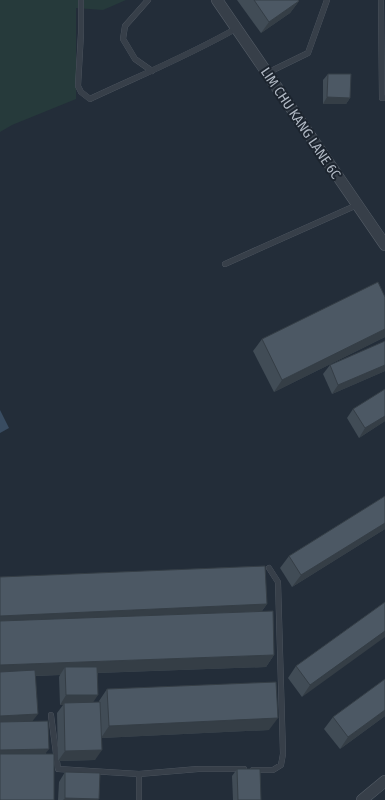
<svg xmlns="http://www.w3.org/2000/svg" width="385" height="800" viewBox="0 0 385 800" font-family="'Fira Sans Condensed',sans-serif">
  <style>
    .green { fill: #263a3b }
    .water { fill: #394c61 }
    .lines { fill: none; stroke-linecap: round; stroke-linejoin: round }
    .service-casing { stroke: #555d67; stroke-width: 6 }
    .minor-casing { stroke: #555d67; stroke-width: 12 }
    .service { stroke: #373f49; stroke-width: 5.5 }
    .minor { stroke: #373f49; stroke-width: 11 }
    .wall { fill: #414c56 }
    .shaded-wall { fill: #353e46 }
    .building { fill: #4c5864; stroke: #353e46 }
    .labels { text-anchor: middle; stroke-width: 4; stroke-linejoin: round; paint-order: stroke }
    .street-label { font-size: 14px; fill: #b2bac5; stroke: #1c242e }
  </style>
  <rect width="100%" height="100%" fill="#232d39"/>
  <path class="green" d="M0,0H126L103,10L76,8V99L12,125L0,132Z"/>
  <path class="water" d="M0,410L9,428L0,433Z"/>
  <g class="lines">
    <g class="service-casing">
      <g id="service">
        <path d="M81,0V33L78,86L81,92L90,99C139,76 190,55 237,28"/>
        <path d="M148,0L125,26L123,39L135,59L152,71"/>
        <path d="M381,0L382,98H385"/>
        <path d="M267,73L308,53L327,0"/>
        <path d="M225,264L357,205"/>
        <path d="M51,715L58,769L139,774L198,769H244"/>
        <path d="M253,770H273L281,765L283,754L278,582L269,568"/>
        <path d="M139,774V800"/>
      </g>
    </g>
    <g class="minor-casing">
      <g id="minor">
        <path d="M217,0L385,245"/>
        <path d="M362,800L385,781"/>
      </g>
    </g>
    <use href="#service" class="service"/>
    <use href="#minor" class="minor"/>
  </g>
  <g class="wall">
    <path d="M237,0H298L299,1L290,13L261,33Z"/>
    <path d="M328,74L350,98L346,104H323V80Z"/>
    <path d="M385,297V337L274,392L253,351L262,339Z"/>
    <path d="M385,341V371L332,394L323,374L330,365Z"/>
    <path d="M353,409L385,421L359,438L347,418Z"/>
    <path d="M385,496V529L292,587L280,568L289,556Z"/>
    <path d="M0,577L267,604L262,611L274,655L266,667L98,673L92,703L99,702V701L107,689L269,730L101,738L95,760L58,761L57,713L63,705H60L59,677L60,675L36,676L32,721L46,754L0,800Z"/>
    <path d="M385,602L302,697L288,678L296,666Z"/>
    <path d="M385,679V716L340,749L324,729L333,717Z"/>
    <path d="M237,769L261,800H233L232,776Z"/>
    <path d="M65,772L98,800H58L59,782Z"/>
  </g>
  <g class="shaded-wall">
    <path d="M299,1L290,13L261,33L269,22Z"/>
    <path d="M327,97L350,98L346,104H323Z"/>
    <path d="M385,329V337L274,392L282,380Z"/>
    <path d="M385,365V371L332,394L338,385Z"/>
    <path d="M385,416V421L359,438L365,428Z"/>
    <path d="M385,523V529L292,587L301,575Z"/>
    <path d="M267,604L258,616L0,627V616Z"/>
    <path d="M385,631V637L302,697L310,685Z"/>
    <path d="M274,655L266,667L66,674L65,667L60,675L0,677V665Z"/>
    <path d="M66,695H98L92,704L64,703L63,705H60Z"/>
    <path d="M385,710V716L340,749L348,737Z"/>
    <path d="M38,714L31,723L0,725V716Z"/>
    <path d="M278,718L269,730L101,738L109,726Z"/>
    <path d="M49,749L42,758L0,759V750Z"/>
    <path d="M102,750L95,760L58,761L65,751Z"/>
    <path d="M65,798L99,799L98,800H63Z"/>
  </g>
  <g class="building">
    <path d="M254,0H298L299,1L269,22Z"/>
    <path d="M328,74H351L350,98L327,97Z"/>
    <path d="M378,282L385,297V329L282,380L262,339Z"/>
    <path d="M385,341V365L338,385L330,365Z"/>
    <path d="M385,389V416L365,428L353,409Z"/>
    <path d="M385,496V523L301,575L289,556Z"/>
    <path d="M265,566L267,604L0,616V577Z"/>
    <path d="M385,602V631L310,685L296,666Z"/>
    <path d="M273,611L274,655L0,665V621Z"/>
    <path d="M65,667H97L98,695H66Z"/>
    <path d="M35,670L38,714L0,716V672Z"/>
    <path d="M385,679V710L348,737L333,717Z"/>
    <path d="M276,682L278,718L109,726L107,689Z"/>
    <path d="M100,702L102,750L65,751L64,703Z"/>
    <path d="M48,721L49,749L0,750V722Z"/>
    <rect x="0" y="754" width="54" height="46"/>
    <path d="M237,769H260L261,800H238Z"/>
    <path d="M65,772L100,773L99,799L65,798Z"/>
  </g>
  <g class="labels">
    <g class="street-label">
      <text transform="translate(301 123) rotate(56)" y="5">LIM CHU KANG LANE 6C</text>
    </g>
  </g>
</svg>
